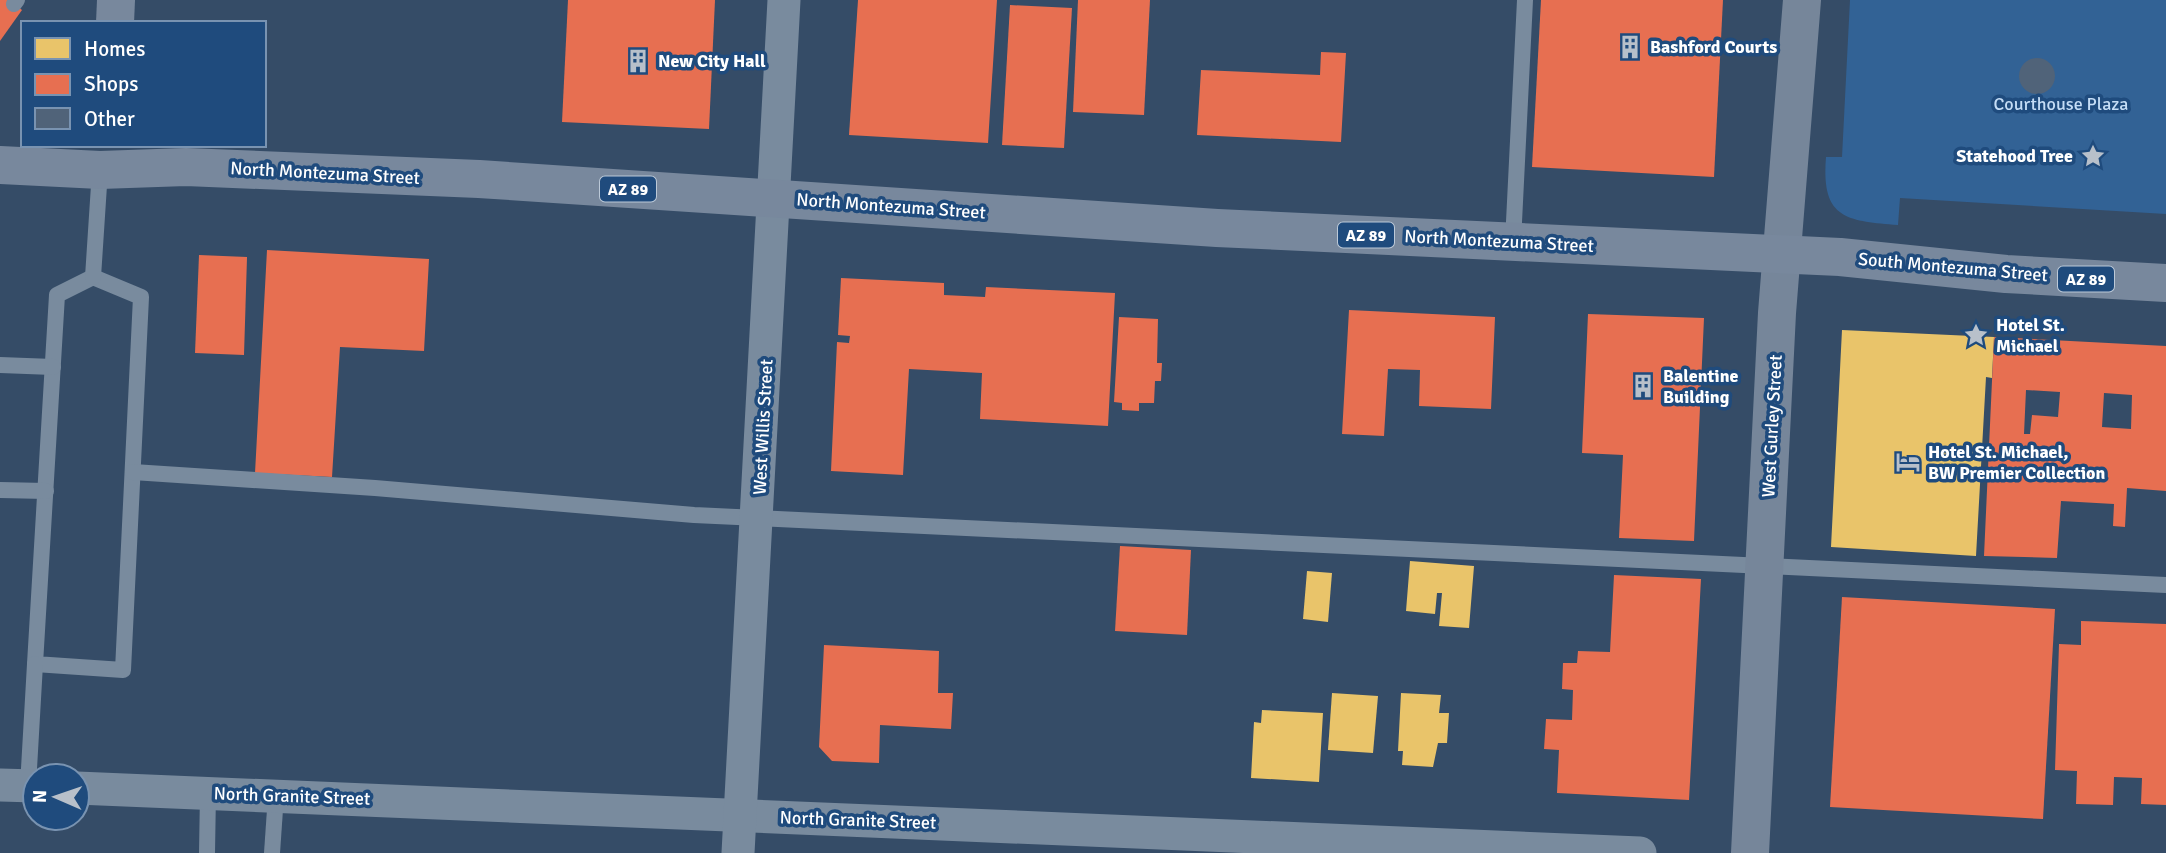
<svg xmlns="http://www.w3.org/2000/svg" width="2166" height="853" viewBox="0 0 2166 853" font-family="Signika,sans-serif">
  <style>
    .green { fill: #326295 }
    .homes { fill: #e9c46a }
    .shops { fill: #e76f51; fill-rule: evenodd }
    .building { fill: #506379 }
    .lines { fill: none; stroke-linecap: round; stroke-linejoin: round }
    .service { stroke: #798b9e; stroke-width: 16 }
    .minor { stroke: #798b9e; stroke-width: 33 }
    .secondary { stroke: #76869a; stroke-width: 38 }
    .primary { stroke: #78889d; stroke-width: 38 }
    .labels { text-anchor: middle; stroke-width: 7; stroke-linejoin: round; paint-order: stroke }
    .shield { fill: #1f4b7d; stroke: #bcc9d8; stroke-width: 2 }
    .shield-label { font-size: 16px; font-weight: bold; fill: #fff }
    .poi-label { font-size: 18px; font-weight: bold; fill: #fff; stroke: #1f4b7d; text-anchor: start }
    .park-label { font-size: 18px; fill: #c5ddf6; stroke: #1f4b7d }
    .street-label { font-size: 18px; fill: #fff; stroke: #1f4b7d }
  </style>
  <rect width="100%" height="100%" fill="#354c67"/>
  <path class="green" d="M1850,0H2166V214L1900,198L1898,225C1845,221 1821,218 1826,157H1842Z"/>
  <g class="homes">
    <path d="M1842,330L1994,337L1992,378L1986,377L1976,556L1831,547Z"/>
    <path d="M1410,561L1474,566L1469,628L1439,626L1442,593H1437L1435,614L1406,611Z"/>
    <path d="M1307,571L1332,573L1328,622L1303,619Z"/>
    <path d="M1332,693L1378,696L1373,753L1328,750Z"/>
    <path d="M1401,693L1441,695L1439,713H1449L1447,743H1438L1433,767L1402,765L1403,751H1398Z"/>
    <path d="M1262,710L1323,713L1319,782L1251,778L1254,722L1261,723Z"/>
  </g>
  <g class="shops">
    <path d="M0,0H9L22,10L0,41Z"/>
    <path d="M568,0H715L709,129L562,122Z"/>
    <path d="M858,0H997L988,143L849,135Z"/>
    <path d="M1078,0H1150L1144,115L1073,112Z"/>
    <path d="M1541,0H1723L1714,177L1532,167Z"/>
    <path d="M1010,5L1072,8L1064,148L1002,145Z"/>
    <path d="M1321,52L1346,53L1341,142L1197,135L1201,70L1320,75Z"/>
    <path d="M267,250L429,259L424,351L340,347L332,477L255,473Z"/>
    <path d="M199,255L247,257L244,355L195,353Z"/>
    <path d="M841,278L944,283V295L985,297L986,287L1115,293L1108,426L980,419L982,373L909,369L903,475L831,471L837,342L849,343L850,336L838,335Z"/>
    <path d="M1349,310L1495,317L1491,409L1419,406L1420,370L1388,369L1384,436L1342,434Z"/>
    <path d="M1588,314L1704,318L1694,541L1619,538L1623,455L1582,453Z"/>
    <path d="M1119,317L1158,319L1157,363H1162L1161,381H1155L1154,403H1139V411L1122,410V403L1114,402Z"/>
    <path d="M1994,337L2166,346V491L2127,488L2125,527L2113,526L2114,504L2061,501L2057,558L1984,556ZM2026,390L2060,392L2058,417L2032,415L2030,434H2024ZM2104,393L2132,395L2131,429L2102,427Z"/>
    <path d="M1120,546L1191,550L1187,635L1115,631Z"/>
    <path d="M1614,575L1701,579L1689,800L1557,793L1559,750L1544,749L1546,719L1572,720L1573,690L1562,689L1563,663H1577L1578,651L1610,652Z"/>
    <path d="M1842,597L2055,609L2043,819L1830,807Z"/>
    <path d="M2081,621L2166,624V805L2141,804L2142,778L2114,777L2113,805L2076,804L2077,771L2055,770L2059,644L2081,645Z"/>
    <path d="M824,645L939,651L938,693H953L951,729L880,725L879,763L832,761L819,747Z"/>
  </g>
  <circle class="building" cx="2037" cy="76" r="18"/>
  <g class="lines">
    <g class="service">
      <path d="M14,4L17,0"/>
      <path d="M1513,242L1525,0"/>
      <path d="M93,277L141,297L123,670L35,664L57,295Z"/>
      <path d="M93,277L100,170"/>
      <path d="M0,365L53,367"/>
      <path d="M133,472L375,488L694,515L2166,585"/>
      <path d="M0,490L46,491"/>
      <path d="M28,786L35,664"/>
      <path d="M207,853L208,793"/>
      <path d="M272,853L276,795"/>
    </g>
    <g class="minor">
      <path d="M0,785L35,786"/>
      <path d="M77,788L1640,853"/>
      <path d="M738,853L784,0"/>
    </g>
    <path class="secondary" d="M1750,853L1777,313L1802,0"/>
    <g class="primary">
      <path d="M115,23L116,0"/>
      <path d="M0,165L100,170L186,167L479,179L1217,228L1840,257L2006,274L2166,283"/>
    </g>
  </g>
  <defs>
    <g id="building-bare" transform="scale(1.89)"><path d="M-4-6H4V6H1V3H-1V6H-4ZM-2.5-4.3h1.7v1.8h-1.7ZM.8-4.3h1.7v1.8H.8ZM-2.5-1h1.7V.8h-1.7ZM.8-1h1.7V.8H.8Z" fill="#b8c0ca" stroke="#1f4b7d" stroke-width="2.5" paint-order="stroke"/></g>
    <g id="sight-bare" transform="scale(1.89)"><path d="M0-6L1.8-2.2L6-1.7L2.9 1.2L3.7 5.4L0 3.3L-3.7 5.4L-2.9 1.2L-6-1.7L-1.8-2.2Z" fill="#b8c0ca" stroke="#1f4b7d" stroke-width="2.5" paint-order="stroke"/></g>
    <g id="hotel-bare" transform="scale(1.89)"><path d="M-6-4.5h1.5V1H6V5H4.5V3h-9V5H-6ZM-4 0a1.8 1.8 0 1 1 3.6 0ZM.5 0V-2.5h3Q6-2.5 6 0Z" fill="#b8c0ca" stroke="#1f4b7d" stroke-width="2.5" paint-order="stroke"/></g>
  </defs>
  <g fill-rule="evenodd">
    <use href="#building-bare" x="1630" y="47"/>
    <use href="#building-bare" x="638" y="61"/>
    <use href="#sight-bare" x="2093" y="156"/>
    <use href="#sight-bare" x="1976" y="335"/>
    <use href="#building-bare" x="1643" y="386"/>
    <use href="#hotel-bare" x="1908" y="462"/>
  </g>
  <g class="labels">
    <g class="shield">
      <rect x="600" y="176.5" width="56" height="25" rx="5"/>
      <rect x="1338" y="222.5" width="56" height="25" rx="5"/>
      <rect x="2058" y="266.5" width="56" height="25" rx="5"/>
    </g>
    <g class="shield-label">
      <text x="628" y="195">AZ 89</text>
      <text x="1366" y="241">AZ 89</text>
      <text x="2086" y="285">AZ 89</text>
    </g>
    <g class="poi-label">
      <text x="1650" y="53">Bashford Courts</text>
      <text x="658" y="67">New City Hall</text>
      <text x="2073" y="162" text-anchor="end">Statehood Tree</text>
      <text x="1996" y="331">Hotel St.<tspan x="1996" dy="21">Michael</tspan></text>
      <text x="1663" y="382">Balentine<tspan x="1663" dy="21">Building</tspan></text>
      <text x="1928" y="458">Hotel St. Michael,<tspan x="1928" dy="21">BW Premier Collection</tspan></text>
    </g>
    <g class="park-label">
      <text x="2061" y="110">Courthouse Plaza</text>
    </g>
    <g class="street-label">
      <text transform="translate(325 173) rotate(3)" y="6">North Montezuma Street</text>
      <text transform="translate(891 206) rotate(4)" y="6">North Montezuma Street</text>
      <text transform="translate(1499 241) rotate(3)" y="6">North Montezuma Street</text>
      <text transform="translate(1953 267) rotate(5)" y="6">South Montezuma Street</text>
      <text transform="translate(1772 426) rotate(-87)" y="6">West Gurley Street</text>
      <text transform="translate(763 427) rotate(-87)" y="6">West Willis Street</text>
      <text transform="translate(292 796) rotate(2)" y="6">North Granite Street</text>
      <text transform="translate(858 820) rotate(2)" y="6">North Granite Street</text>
    </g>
  </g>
  <rect x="21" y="21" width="245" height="126" fill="#1f4b7d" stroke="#7993b1" stroke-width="2"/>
  <rect x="35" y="38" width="35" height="21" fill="#e9c46a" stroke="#7993b1" stroke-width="2"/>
  <text x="84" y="56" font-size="21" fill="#ffffff">Homes</text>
  <rect x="35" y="74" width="35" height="21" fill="#e76f51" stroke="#7993b1" stroke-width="2"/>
  <text x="84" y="91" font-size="21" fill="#ffffff">Shops</text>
  <rect x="35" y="108" width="35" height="21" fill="#506379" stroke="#7993b1" stroke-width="2"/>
  <text x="84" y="126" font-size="21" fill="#ffffff">Other</text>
  <g transform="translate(56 797) rotate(272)"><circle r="33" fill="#1f4b7d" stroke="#7993b1" stroke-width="2"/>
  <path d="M0-5L12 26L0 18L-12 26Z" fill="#b8c0ca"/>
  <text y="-10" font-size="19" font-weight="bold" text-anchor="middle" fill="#ffffff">N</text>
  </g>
</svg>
